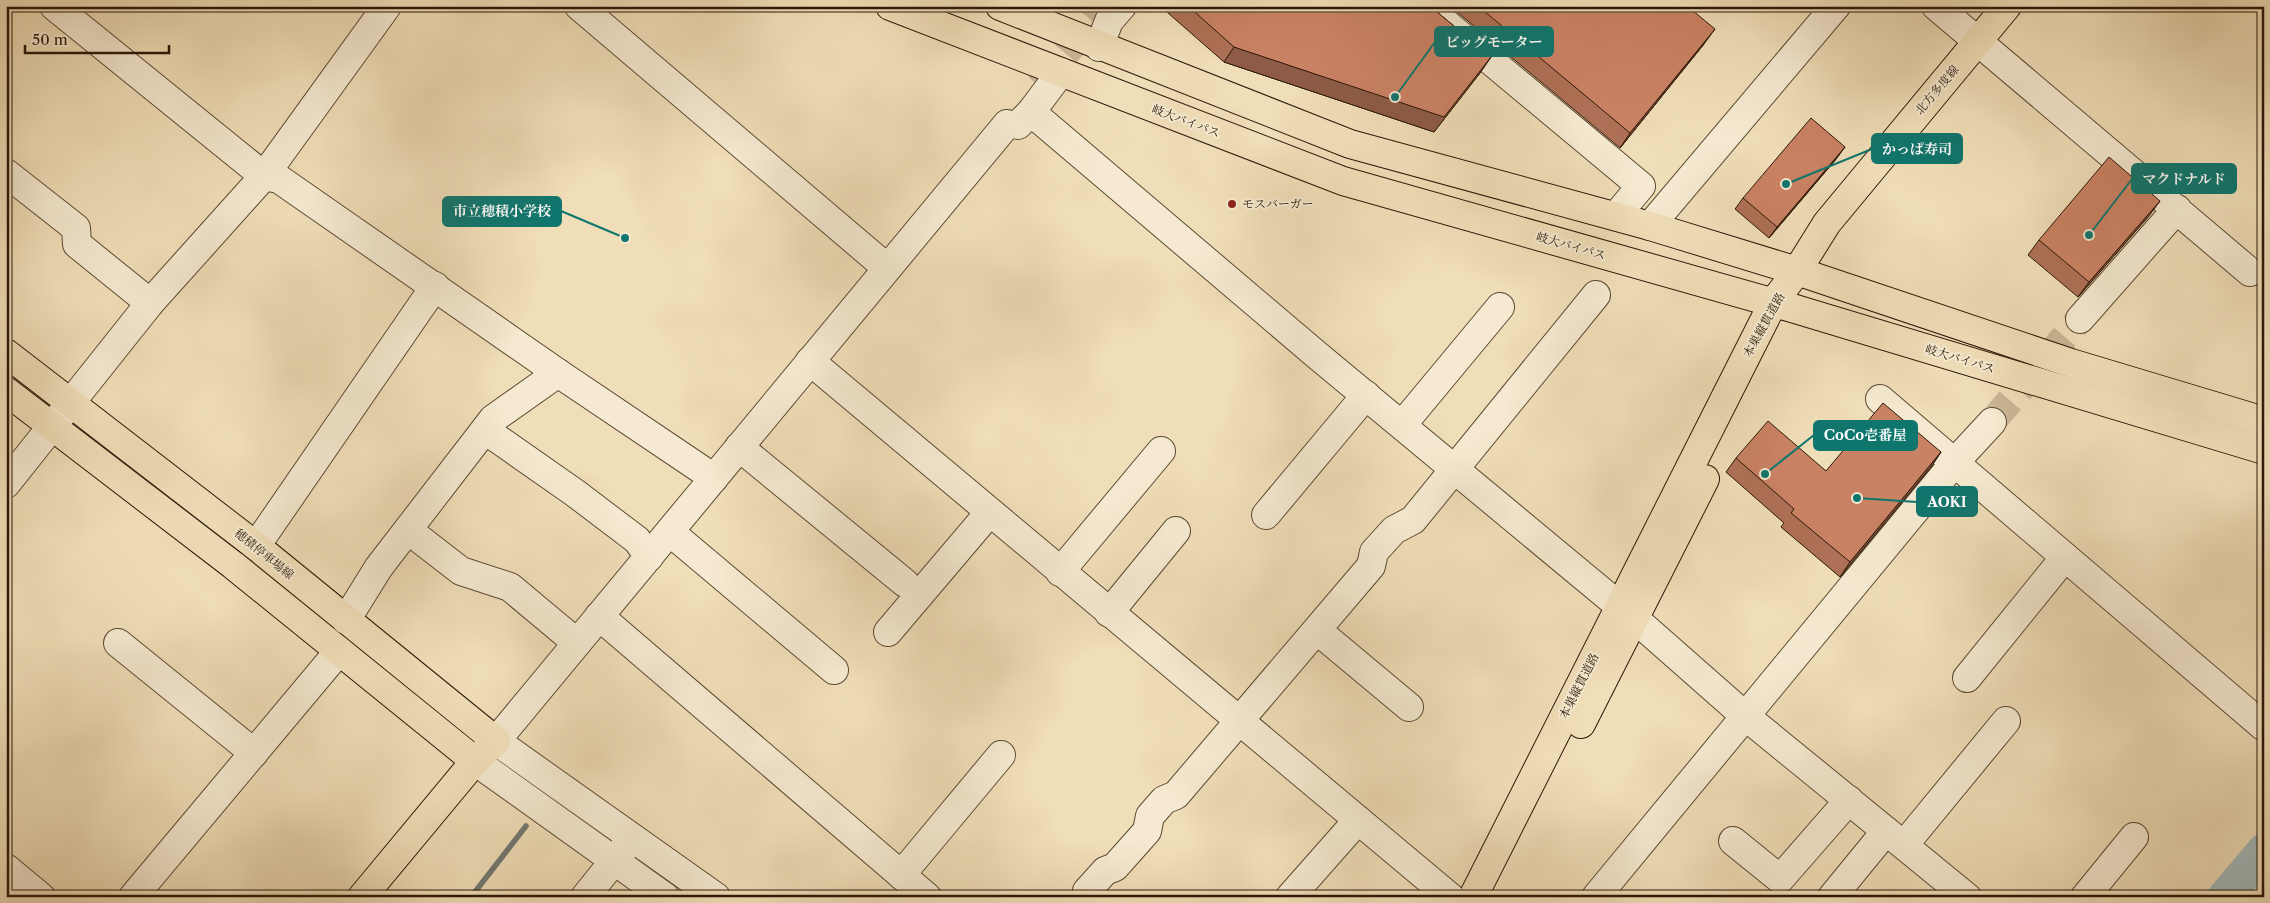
<svg xmlns="http://www.w3.org/2000/svg" width="2270" height="903" viewBox="0 0 2270 903" font-family="'Libre Caslon Text','Noto Serif JP',serif">
  <style>
    .lines { fill: none; stroke-linecap: round; stroke-linejoin: round }
    .stream { stroke: #727973; stroke-width: 5.5 }
    .river { stroke: #a1b9bb; stroke-width: 35 }
    .minor-tunnel { stroke: #c9b695; stroke-width: 28; stroke-dasharray: 28 14; stroke-linecap: butt }
    .minor-casing { stroke: #5c4a34; stroke-width: 30 }
    .major-casing { stroke: #2b1808; stroke-width: 30 }
    .highway-casing { stroke: #2b1808; stroke-width: 30 }
    .minor { stroke: #f5ead1; stroke-width: 28 }
    .major { stroke: #f0deb8; stroke-width: 28 }
    .highway { stroke: #f0deb8; stroke-width: 28 }
    .wall { fill: #ae7056; stroke: #2b1808 }
    .shaded-wall { fill: #8d5b46; stroke: #2b1808 }
    .building { fill: #ca8264; stroke: #2b1808 }
    .poi-dot { fill: #8f2418; stroke: #f5ead1; stroke-width: 2 }
    .labels { text-anchor: middle; stroke-width: 4; stroke-linejoin: round; paint-order: stroke }
    .street-label { font-size: 12px; fill: #2b1808; stroke: #f5ead1 }
    .poi-label { font-size: 12px; fill: #2b1808; stroke: #f5ead1; text-anchor: start }
    .leader { fill: none; stroke: #0f766e; stroke-width: 2 }
    .callout-dot { fill: #0f766e; stroke: #f5ead1; stroke-width: 2 }
    .callout { fill: #0f766e; stroke: #0f766e; stroke-width: 2 }
    .callout-label { font-size: 14px; text-anchor: middle; font-weight: bold; fill: #fff }
  </style>
  <rect width="100%" height="100%" fill="#f0deb8"/>
  <filter id="stains"><feTurbulence type="fractalNoise" baseFrequency=".004" numOctaves="4"/><feColorMatrix values="0 0 0 0 .2 0 0 0 0 .09 0 0 0 0 .02 0 0 0 .5 -.17"/></filter>
  <radialGradient id="worn" r=".72"><stop offset=".6" stop-color="#630" stop-opacity="0"/><stop offset="1" stop-color="#630" stop-opacity=".3"/></radialGradient>
  <g class="lines">
    <path class="stream" d="M471,897L526,826"/>
    <path class="river" d="M2225,897L2264,851"/>
    <g class="minor-tunnel">
      <path d="M1039,86L1105,6"/>
      <path d="M1992,422L2080,319"/>
    </g>
    <g class="minor-casing">
      <g id="minor">
        <path d="M54,6L264,176L279,179L558,373L714,478"/>
        <path d="M579,6L887,268"/>
        <path d="M1425,6L1641,186L1616,216"/>
        <path d="M1936,6L2250,272"/>
        <path d="M1099,47L1109,21L1122,6"/>
        <path d="M1031,112L1318,356L1635,619L1744,715L1967,897"/>
        <path d="M1018,125L1031,112L1061,72"/>
        <path d="M6,173L76,228L77,244L150,303"/>
        <path d="M1650,226L1836,6"/>
        <path d="M2080,319L2177,209"/>
        <path d="M810,361L1450,897"/>
        <path d="M1880,399L2263,726"/>
        <path d="M1402,425L1500,307"/>
        <path d="M485,430L575,493L637,540L649,557"/>
        <path d="M739,447L905,583"/>
        <path d="M6,484L150,303L264,176L387,6"/>
        <path d="M1266,515L1366,395"/>
        <path d="M408,530L461,571L510,587L577,643"/>
        <path d="M670,532L834,670"/>
        <path d="M256,546L435,286"/>
        <path d="M1060,572L1161,451"/>
        <path d="M1109,613L1176,531"/>
        <path d="M599,616L927,897"/>
        <path d="M346,620L379,567L493,419L558,373"/>
        <path d="M1318,631L1409,707"/>
        <path d="M888,632L989,513"/>
        <path d="M118,643L254,753"/>
        <path d="M1967,678L2065,557"/>
        <path d="M475,761L665,897"/>
        <path d="M1733,841L1780,879L1849,800"/>
        <path d="M1904,845L2006,721"/>
        <path d="M6,868L41,897"/>
        <path d="M901,875L1001,755"/>
        <path d="M133,897L339,651"/>
        <path d="M585,897L625,847"/>
        <path d="M716,897L496,741L1007,124"/>
        <path d="M1087,897V891L1105,871L1115,867L1147,831L1150,816L1164,800L1176,795L1371,566L1374,552L1394,530L1413,520L1596,295"/>
        <path d="M1290,897L1358,820"/>
        <path d="M1596,897L1955,462L1992,422"/>
        <path d="M1832,897L1886,831"/>
        <path d="M2085,897L2134,837"/>
      </g>
    </g>
    <g class="major-casing">
      <g id="major">
        <path d="M6,353L256,546L496,741L475,761L362,897"/>
        <path d="M6,391L233,565L475,761"/>
        <path d="M1581,724L1705,479"/>
        <path d="M1473,897L1773,303L1797,271L1827,223L2007,6"/>
      </g>
    </g>
    <g class="highway-casing">
      <g id="highway">
        <path d="M890,6L1343,181L1792,308L2264,450"/>
        <path d="M1000,6L1350,144L1650,226L1797,271L2071,363L2264,421"/>
      </g>
    </g>
    <use href="#minor" class="minor"/>
    <use href="#major" class="major"/>
    <use href="#highway" class="highway"/>
  </g>
  <g class="wall">
    <path d="M1160,6H1430L1491,57L1480,73L1434,132L1224,62Z"/>
    <path d="M1450,6H1687L1704,44L1620,148Z"/>
    <path d="M1837,158L1769,238L1735,209L1743,198Z"/>
    <path d="M2149,216L2078,297L2028,255L2039,240Z"/>
    <path d="M1941,452L1931,467L1840,577L1781,527L1784,523L1726,472L1736,458L1826,471Z"/>
  </g>
  <g class="shaded-wall">
    <path d="M1715,29L1704,44L1620,148L1630,133Z"/>
    <path d="M1234,47L1491,57L1480,73L1434,132L1224,62Z"/>
    <path d="M1845,147L1837,158L1769,238L1777,227Z"/>
    <path d="M2160,201L2149,216L2078,297L2089,282Z"/>
    <path d="M1941,452L1931,467L1840,577L1850,562Z"/>
  </g>
  <g class="building">
    <path d="M1188,6H1430L1491,57L1444,117L1234,47Z"/>
    <path d="M1478,6H1687L1715,29L1630,133Z"/>
    <path d="M1811,118L1845,147L1777,227L1743,198Z"/>
    <path d="M2109,157L2160,201L2089,282L2039,240Z"/>
    <path d="M1883,403L1941,452L1850,562L1791,513L1794,509L1736,458L1768,421L1826,471Z"/>
  </g>
  <circle class="poi-dot" cx="1232" cy="204" r="5"/>
  <g class="labels">
    <g class="street-label">
      <text transform="translate(1937 90) rotate(-50)" y="4">北方多度線</text>
      <text transform="translate(1186 121) rotate(21)" y="4">岐大バイパス</text>
      <text transform="translate(1571 246) rotate(16)" y="4">岐大バイパス</text>
      <text transform="translate(1764 325) rotate(-61)" y="4">本巣縦貫道路</text>
      <text transform="translate(1960 359) rotate(17)" y="4">岐大バイパス</text>
      <text transform="translate(264 554) rotate(39)" y="4">穂積停車場線</text>
      <text transform="translate(1579 686) rotate(-63)" y="4">本巣縦貫道路</text>
    </g>
    <g class="poi-label">
      <text x="1242" y="208">モスバーガー</text>
    </g>
  </g>
  <path class="leader" d="M1395 97L1435 42M1786 184L1872 149M2089 235L2132 179M625 238L561 211M1765 474L1814 435M1857 498L1917 502"/>
  <g class="callout-dot">
    <circle cx="1395" cy="97" r="5"/>
    <circle cx="1786" cy="184" r="5"/>
    <circle cx="2089" cy="235" r="5"/>
    <circle cx="625" cy="238" r="5"/>
    <circle cx="1765" cy="474" r="5"/>
    <circle cx="1857" cy="498" r="5"/>
  </g>
  <g class="callout">
    <rect x="1435" y="27" width="118" height="29" rx="5"/>
    <rect x="1872" y="134" width="90" height="29" rx="5"/>
    <rect x="2132" y="164" width="104" height="29" rx="5"/>
    <rect x="443" y="197" width="118" height="29" rx="5"/>
    <rect x="1814" y="421" width="103" height="29" rx="5"/>
    <rect x="1917" y="487" width="60" height="29" rx="5"/>
  </g>
  <g class="callout-label">
    <text x="1494" y="47">ビッグモーター</text>
    <text x="1917" y="154">かっぱ寿司</text>
    <text x="2184" y="184">マクドナルド</text>
    <text x="502" y="216">市立穂積小学校</text>
    <text x="1865" y="440">CoCo壱番屋</text>
    <text x="1947" y="507">AOKI</text>
  </g>
  <rect width="2270" height="903" fill="none" stroke="#f0deb8" stroke-width="25"/>
  <rect x="8" y="8" width="2255" height="888" fill="none" stroke="#2b1808" stroke-width="2.5"/>
  <rect x="12" y="12" width="2245" height="878" fill="none" stroke="#2b1808"/>
  <path d="M25 45v8h144v-8" fill="none" stroke="#2b1808" stroke-width="2.5"/>
  <text x="32" y="45" font-size="15" fill="#2b1808" stroke="#f5ead1" stroke-width="4" paint-order="stroke">50 m</text>
  <rect width="100%" height="100%" filter="url(#stains)"/>
  <rect width="100%" height="100%" fill="url(#worn)"/>
</svg>
